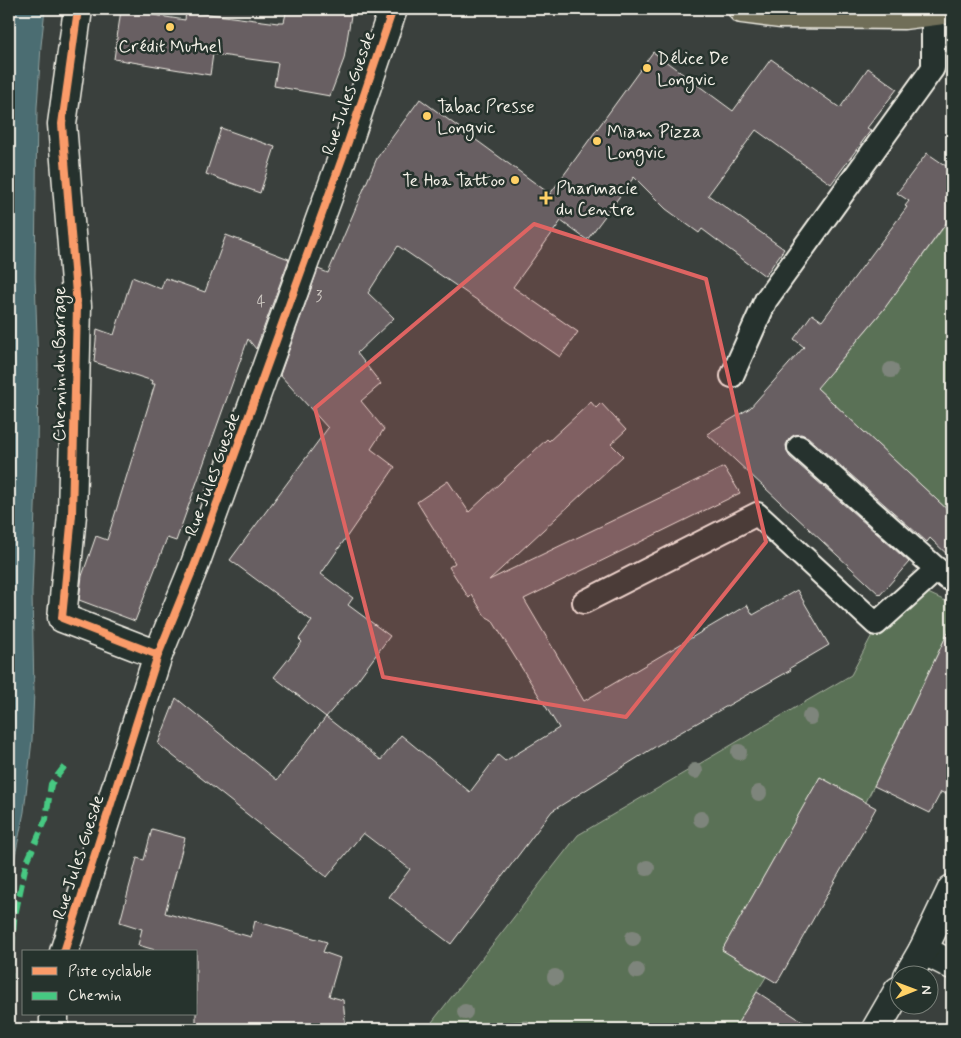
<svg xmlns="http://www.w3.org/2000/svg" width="961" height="1038" viewBox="0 0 961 1038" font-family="Mynerve,sans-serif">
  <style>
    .green { fill: #5a7156; stroke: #a7b19f }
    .water { fill: #4c6d72; stroke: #8fa2a1 }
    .building { fill: #685e62; stroke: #f4f1e8 }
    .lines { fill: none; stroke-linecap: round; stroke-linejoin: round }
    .service-casing { stroke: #f4f1e8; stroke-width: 26 }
    .minor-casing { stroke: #f4f1e8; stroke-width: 31 }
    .tertiary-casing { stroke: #f4f1e8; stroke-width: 31 }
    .primary-casing { stroke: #f4f1e8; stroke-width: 31 }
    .service { stroke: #26332d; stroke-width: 22 }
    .minor { stroke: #26332d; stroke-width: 28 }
    .tertiary { stroke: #26332d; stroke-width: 28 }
    .primary { stroke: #706e59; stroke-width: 28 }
    .quiet { stroke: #46c982; stroke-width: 6; stroke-dasharray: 12 6; stroke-linecap: butt }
    .cycleway-casing { stroke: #26332d; stroke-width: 11 }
    .cycleway { stroke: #fa9b69; stroke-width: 8 }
    .tree { fill: #7e857b }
    .marked { fill: #df6462; fill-opacity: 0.2; stroke: #df6462; stroke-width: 4; stroke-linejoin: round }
    .poi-dot { fill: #ffd166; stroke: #26332d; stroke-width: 2 }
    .labels { text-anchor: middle; stroke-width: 5; stroke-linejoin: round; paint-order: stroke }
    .number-label { font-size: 15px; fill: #d1ccc6 }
    .poi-label { font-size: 18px; fill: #f4f1e8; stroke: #26332d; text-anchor: start }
    .street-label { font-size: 18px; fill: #f4f1e8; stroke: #26332d }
  </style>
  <rect width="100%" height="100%" fill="#3a403d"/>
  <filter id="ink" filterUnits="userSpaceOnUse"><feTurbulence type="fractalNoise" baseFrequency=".02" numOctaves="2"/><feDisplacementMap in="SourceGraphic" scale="10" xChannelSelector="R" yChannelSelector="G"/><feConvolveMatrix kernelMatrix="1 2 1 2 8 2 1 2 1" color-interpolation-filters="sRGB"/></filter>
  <g filter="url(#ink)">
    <g class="green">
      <path d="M952,219V514L815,386L829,370L832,371L884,309L944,227L946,228Z"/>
      <path d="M928,593L952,604V624L866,802L820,777L722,950L766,977L734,1029H529L528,1021L432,1029V1022L578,835L851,675L872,635Z"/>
    </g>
    <path class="water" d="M9,9H45L41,46L37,107L35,277L38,365L37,452L32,594L34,691L32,740L24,812L9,885Z"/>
    <g class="building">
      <path d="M287,9H352L344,59L330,96L274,86L278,63L213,54L210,75L114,59L121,10L185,20L186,11L278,23V22H284Z"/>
      <path d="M653,52L733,111L771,59L840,108L868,68L897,89L867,128L871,130L831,184L756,130L708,195L784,249L765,276L702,229L699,233L666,209L634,177L587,240L561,221L513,287L578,332L560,357L398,246L368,293L394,318L357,353L381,384L361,401L384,429L371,449L395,467L321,574L353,598L348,605L390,636L356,682L326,717L274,677L302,642L299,639L312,621L230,560L328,428L280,375L318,269L328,273L377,158L420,99L550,194Z"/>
      <path d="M221,128L275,147L260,193L206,174Z"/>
      <path d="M927,153L952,170V215L884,309L817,388L952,514V559L930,538L927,542L808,437L801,434L794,435L789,439L786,445L787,452L790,457L909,562L880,595L707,434L750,408L804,347L794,339L812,314L822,321L907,207L905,206L909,201L897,193Z"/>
      <path d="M226,235L289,259L256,349L248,339L176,541L167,538L135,621L79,600L82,576L96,536L107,540L155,384H152L153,381L94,362L97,329L114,335L132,277L161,289L165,278L205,292Z"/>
      <path d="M591,402L596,408L601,403L626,430L611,444L623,456L489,580L724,467L740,493L524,599L584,701L747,605L753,615L797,590L829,645L790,668L791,670L658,745L552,811L451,944L389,897L410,869L363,833L327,877L158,744L176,698L277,780L326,717L381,760L401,735L470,792L498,755L505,761L559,728L492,620L485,616L472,595L469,598L449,567L455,563L417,502L448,481L469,512L547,439L549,441Z"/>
      <path d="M952,624V797L941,792L930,813L874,786Z"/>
      <path d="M820,777L876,808L777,983L722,950Z"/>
      <path d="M152,829L185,838L165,913L251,937L255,921L327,942L323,952L340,958L329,996L343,1000L346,1029H196V952H162L138,945L142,929L120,922L137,858L144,860Z"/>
      <path d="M757,992L814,1029H734Z"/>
    </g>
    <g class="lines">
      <g class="service-casing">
        <g id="service">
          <path d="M732,376L766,300L933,68V11"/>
          <path d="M799,447L947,578L952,580"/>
          <path d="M584,602L757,514L876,624L937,569"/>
        </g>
      </g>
      <g class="minor-casing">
        <g id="minor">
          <path d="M78,9L62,124L77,306L72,515L62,618L158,655"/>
          <path d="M923,950L952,965"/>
          <path d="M908,976L923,950L952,889"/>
          <path d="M876,1029L898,991"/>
        </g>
      </g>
      <g class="tertiary-casing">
        <g id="tertiary">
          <path d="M64,952L158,655L195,564L347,145L393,9"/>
          <path d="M54,1029V1014"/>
        </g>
      </g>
      <g class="primary-casing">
        <path id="primary" d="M742,9L780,14L904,15L950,9"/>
      </g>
      <use href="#service" class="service"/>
      <use href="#minor" class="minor"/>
      <use href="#tertiary" class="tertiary"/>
      <use href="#primary" class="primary"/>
      <path class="quiet" d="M9,984L14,920L26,864L46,819L51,784L68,762"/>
      <g class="cycleway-casing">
        <g id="cycleway">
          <path d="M78,9L62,124L77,306L72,515L62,618L158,655"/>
          <path d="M64,952L158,655L195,564L347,145L393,9"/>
        </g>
      </g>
      <use href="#cycleway" class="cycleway"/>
    </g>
    <g class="tree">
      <circle cx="891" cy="370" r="8"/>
      <circle cx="810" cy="717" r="8"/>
      <circle cx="739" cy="752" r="8"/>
      <circle cx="695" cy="771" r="8"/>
      <circle cx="759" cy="793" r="8"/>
      <circle cx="701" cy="819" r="8"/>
      <circle cx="647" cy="868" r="8"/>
      <circle cx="633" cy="938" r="8"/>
      <circle cx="637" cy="971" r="8"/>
      <circle cx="555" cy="977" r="8"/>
      <circle cx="465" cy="1012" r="8"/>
    </g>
  </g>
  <path class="marked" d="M534,224L706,279L766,542L626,717L383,677L315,408Z"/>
  <g class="poi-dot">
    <circle cx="170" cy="27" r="5"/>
    <circle cx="647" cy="68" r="5"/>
    <circle cx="427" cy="116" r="5"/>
    <circle cx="597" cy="141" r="5"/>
    <circle cx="515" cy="180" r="5"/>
    <path d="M543.5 190.5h5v5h5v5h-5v5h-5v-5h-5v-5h5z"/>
  </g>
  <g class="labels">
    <g class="number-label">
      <text x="319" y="301">3</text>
      <text x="261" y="306">4</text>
    </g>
    <g class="poi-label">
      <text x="170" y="52" text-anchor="middle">Crédit Mutuel</text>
      <text x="657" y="64">Délice De<tspan x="657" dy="21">Longvic</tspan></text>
      <text x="437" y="112">Tabac Presse<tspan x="437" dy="21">Longvic</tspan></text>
      <text x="607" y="137">Miam Pizza<tspan x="607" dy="21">Longvic</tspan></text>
      <text x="505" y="186" text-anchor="end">Te Hoa Tattoo</text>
      <text x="556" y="194">Pharmacie<tspan x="556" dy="21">du Centre</tspan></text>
    </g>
    <g class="street-label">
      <text transform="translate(348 93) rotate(-71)" y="6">Rue Jules Guesde</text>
      <text transform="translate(59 364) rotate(-90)" y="6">Chemin du Barrage</text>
      <text transform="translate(212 474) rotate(-70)" y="6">Rue Jules Guesde</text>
      <text transform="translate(78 857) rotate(-72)" y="6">Rue Jules Guesde</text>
    </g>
  </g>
  <rect width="961" height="1038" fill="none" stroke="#26332d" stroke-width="30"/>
  <rect x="15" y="15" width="931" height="1008" fill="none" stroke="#f4f1e8" stroke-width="2" filter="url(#ink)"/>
  <rect x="22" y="950" width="175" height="65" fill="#26332d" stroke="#787f78"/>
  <rect x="32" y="967" width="25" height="8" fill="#fa9b69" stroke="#787f78"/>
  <text x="68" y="976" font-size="15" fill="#f4f1e8">Piste cyclable</text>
  <rect x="32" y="992" width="25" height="8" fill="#46c982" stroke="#787f78"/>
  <text x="68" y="1000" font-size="15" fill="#f4f1e8">Chemin</text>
  <g transform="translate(914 990) rotate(89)"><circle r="24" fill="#26332d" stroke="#787f78"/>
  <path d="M0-4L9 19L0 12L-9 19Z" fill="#ffd166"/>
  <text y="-8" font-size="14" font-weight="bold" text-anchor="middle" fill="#f4f1e8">N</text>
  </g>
</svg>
